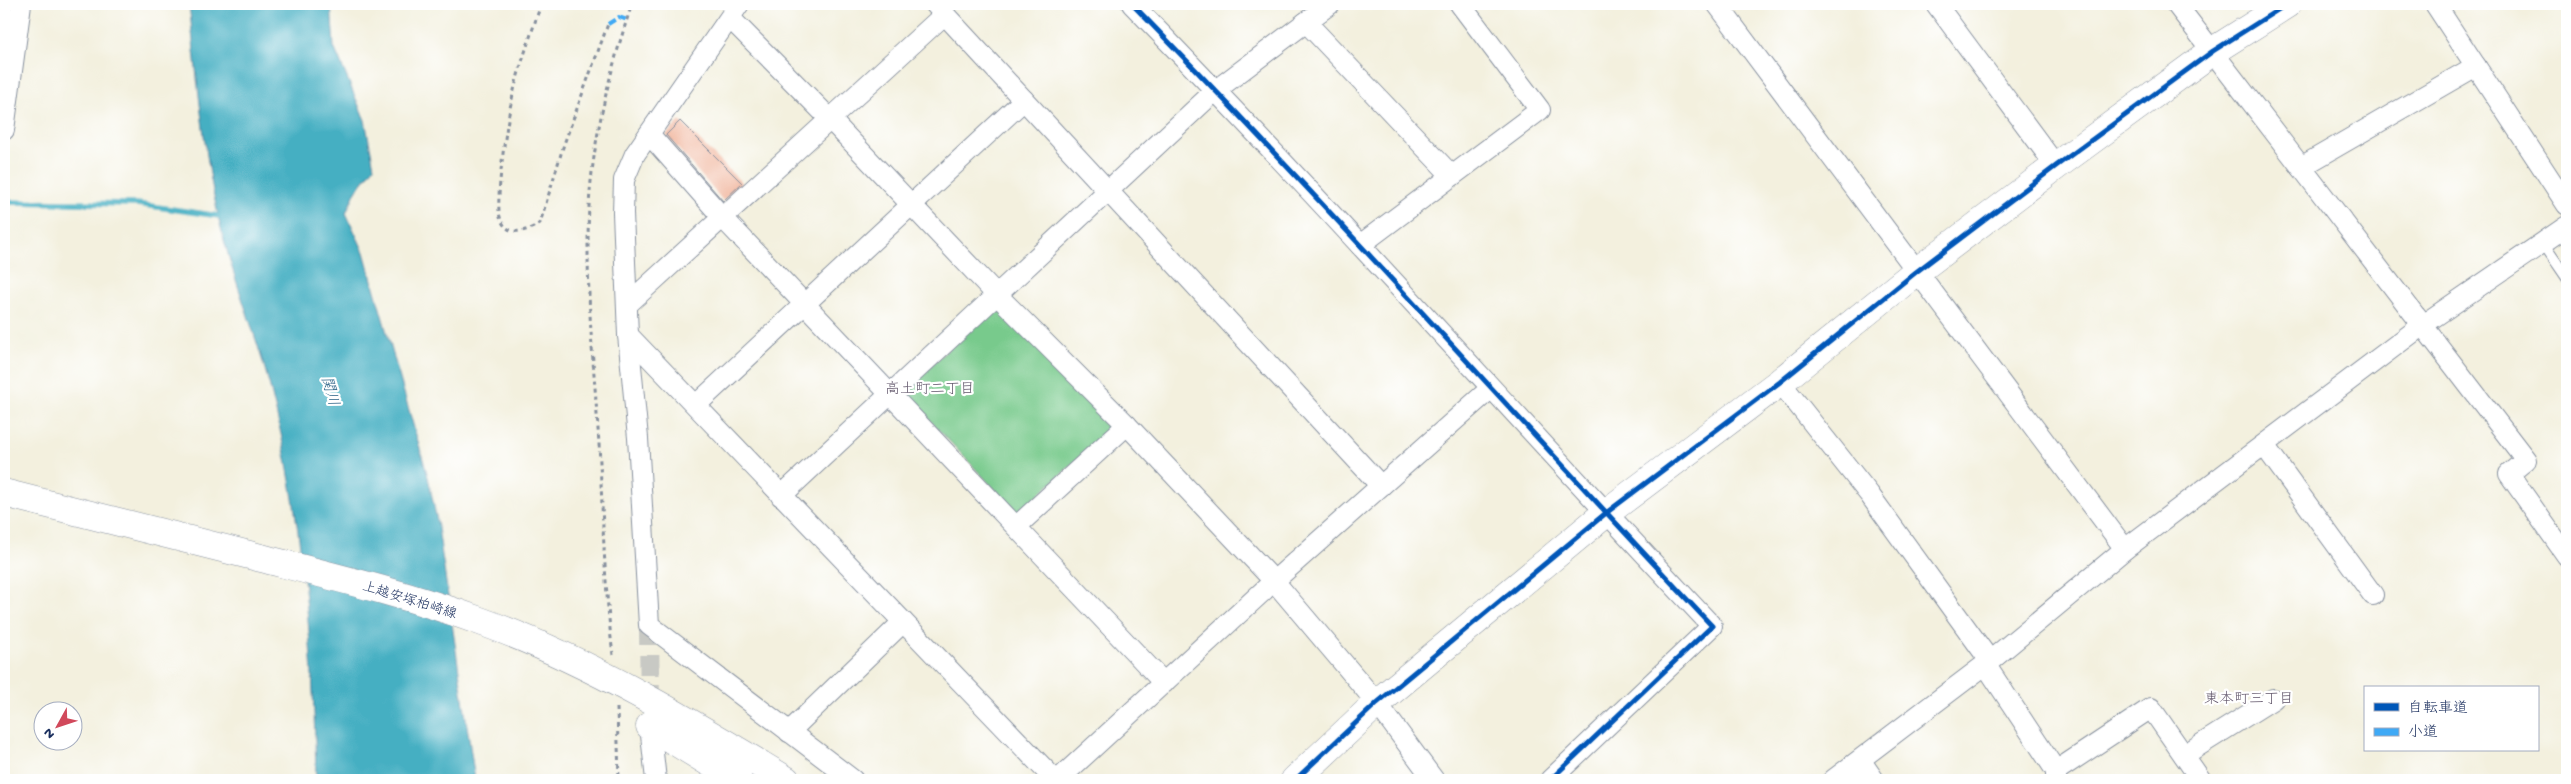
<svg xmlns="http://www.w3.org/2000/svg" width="2571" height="784" viewBox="0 0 2571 784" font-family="'Gochi Hand','Klee One',sans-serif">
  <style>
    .green { fill: #78ca8c; stroke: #4a7c75 }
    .water { fill: #44afc2; stroke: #306f90 }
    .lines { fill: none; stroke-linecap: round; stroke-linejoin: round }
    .stream { stroke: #44afc2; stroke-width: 5.5 }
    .building { fill: #eea98c }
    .street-tunnel { stroke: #c8c9c4; stroke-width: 20; stroke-dasharray: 20 10; stroke-linecap: butt }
    .lane-casing { stroke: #87909e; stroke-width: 12 }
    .street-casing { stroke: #87909e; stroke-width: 22 }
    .secondary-casing { stroke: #87909e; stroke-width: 29 }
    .primary-casing { stroke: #87909e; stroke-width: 29 }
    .path { stroke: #87909e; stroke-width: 3; stroke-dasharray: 4 4; stroke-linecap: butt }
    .lane { stroke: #fff; stroke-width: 10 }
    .street { stroke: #fff; stroke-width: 20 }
    .secondary { stroke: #fff; stroke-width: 28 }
    .primary { stroke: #fff; stroke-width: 28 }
    .quiet { stroke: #3fa9f5; stroke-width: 4; stroke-dasharray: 8 4; stroke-linecap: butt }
    .cycleway-casing { stroke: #fff; stroke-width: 8 }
    .cycleway { stroke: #0057b8; stroke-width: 5 }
    .labels { text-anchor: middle; stroke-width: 4.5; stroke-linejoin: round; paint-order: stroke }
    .street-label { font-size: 14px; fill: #1b2f5e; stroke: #fff }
    .neighbourhood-label { font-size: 15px; fill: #655a6e; stroke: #fff }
    .water-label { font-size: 15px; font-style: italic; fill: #2b6286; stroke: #fff }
  </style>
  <rect width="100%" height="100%" fill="#fff"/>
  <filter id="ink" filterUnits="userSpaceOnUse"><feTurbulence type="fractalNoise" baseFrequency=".02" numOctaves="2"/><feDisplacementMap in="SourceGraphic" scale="10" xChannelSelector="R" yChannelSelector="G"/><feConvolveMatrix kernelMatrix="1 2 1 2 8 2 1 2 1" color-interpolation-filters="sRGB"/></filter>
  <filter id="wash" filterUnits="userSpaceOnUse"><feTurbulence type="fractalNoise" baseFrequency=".0096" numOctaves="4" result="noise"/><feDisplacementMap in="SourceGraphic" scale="20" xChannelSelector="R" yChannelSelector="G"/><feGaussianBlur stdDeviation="1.12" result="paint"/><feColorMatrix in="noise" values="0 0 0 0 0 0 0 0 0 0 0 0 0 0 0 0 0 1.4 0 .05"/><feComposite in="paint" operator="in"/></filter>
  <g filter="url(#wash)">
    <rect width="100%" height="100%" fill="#f3f0de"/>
    <path class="green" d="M1000,300L1115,425L1018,514L903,392Z"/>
    <path class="water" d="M189,4H331L334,47L365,120L374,167L356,191L346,213L364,252L428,477L437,521L475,780H316C314,651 302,512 270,387C255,330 232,277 219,220C203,149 197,76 189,4Z"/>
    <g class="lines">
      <path class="stream" d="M4,202L137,204L226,217"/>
    </g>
    <g id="blocks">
      <path class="building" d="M680,121L742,183L723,201L666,135Z"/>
    </g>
  </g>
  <g filter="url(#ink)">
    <use href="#blocks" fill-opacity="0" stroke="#87909e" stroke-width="1"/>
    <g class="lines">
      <path class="street-tunnel" d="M649,625L650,712"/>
      <g class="lane-casing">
        <path id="lane" d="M2543,243L2567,278"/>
      </g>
      <g class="street-casing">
        <g id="street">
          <path d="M739,4L635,154L624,180L623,213L628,335L638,438L649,625L853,780"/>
          <path d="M935,4L1381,486"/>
          <path d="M1132,4C1330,207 1518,420 1712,626L1550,780"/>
          <path d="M1717,4L2125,549"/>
          <path d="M1936,4L2056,166"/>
          <path d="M2176,4L2526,460L2509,474L2567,556"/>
          <path d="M2435,4L2567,205"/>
          <path d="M730,18L831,120L996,294L1127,425L1274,581L1377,703L1434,780"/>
          <path d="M1306,22L1452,176"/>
          <path d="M4,130L21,4"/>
          <path d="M649,134L723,218L1164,683"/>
          <path d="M2301,167L2476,66"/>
          <path d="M1360,245L1540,110L1460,4"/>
          <path d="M629,303L945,14"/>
          <path d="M628,335L1055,780"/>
          <path d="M1780,382L1869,494L1990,661"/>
          <path d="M696,405L1024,100"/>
          <path d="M2264,445L2373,595"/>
          <path d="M781,496L1216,90L1330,4"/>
          <path d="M1017,526L1127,425"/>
          <path d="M1985,664L2056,771V780"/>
          <path d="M650,726L656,780"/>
          <path d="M789,732L903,622"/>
          <path d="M2184,755L2273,699"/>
          <path d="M1861,761L1874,780"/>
          <path d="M2056,771L2151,708L2201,780"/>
          <path d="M1058,780L1274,581L1490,389"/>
          <path d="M1833,780L1990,661L2125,549L2424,324L2567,226"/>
        </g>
      </g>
      <g class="secondary-casing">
        <g id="secondary">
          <path d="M650,726L738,780"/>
          <path d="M1295,780L1377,703L1606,513L1780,382L1916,272L2056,166L2213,51L2287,4"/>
        </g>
      </g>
      <g class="primary-casing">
        <path id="primary" d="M4,493C89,515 175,536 261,558C335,577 409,595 480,621C588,660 689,721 786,780"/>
      </g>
      <g class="path">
        <path d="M541,4C531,35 519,67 512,99C507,119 495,201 500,217C506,238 527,232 540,223L564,144L608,24"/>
        <path d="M613,655C604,585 603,514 599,444C594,365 585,286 589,206C593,137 610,70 632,4"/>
        <path d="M617,708L619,780"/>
      </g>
      <use href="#lane" class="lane"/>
      <use href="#street" class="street"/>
      <use href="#secondary" class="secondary"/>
      <use href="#primary" class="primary"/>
      <path class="quiet" d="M608,24L619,17L627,20"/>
      <g class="cycleway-casing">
        <g id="cycleway">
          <path d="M1132,4C1330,207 1518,420 1712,626L1550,780"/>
          <path d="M1295,780L1377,703L1606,513L1780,382L1916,272L2056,166L2213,51L2287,4"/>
        </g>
      </g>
      <use href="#cycleway" class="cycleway"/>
    </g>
  </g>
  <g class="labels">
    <g class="street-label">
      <text transform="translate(410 599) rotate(17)" y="5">上越安塚柏崎線</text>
    </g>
    <g class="neighbourhood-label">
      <text x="930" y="393">高土町二丁目</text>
      <text x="2249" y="703">東本町三丁目</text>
    </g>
    <g class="water-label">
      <text transform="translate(331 391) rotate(75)" y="5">関川</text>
    </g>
  </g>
  <rect width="2571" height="784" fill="none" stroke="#fff" stroke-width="20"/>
  <rect x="2364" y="686" width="175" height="65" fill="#ffffff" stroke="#a4acbf"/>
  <rect x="2374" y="703" width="25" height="8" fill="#0057b8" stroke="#a4acbf"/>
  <text x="2408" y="712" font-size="15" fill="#1b2f5e">自転車道</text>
  <rect x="2374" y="728" width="25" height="8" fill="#3fa9f5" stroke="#a4acbf"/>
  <text x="2408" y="736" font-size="15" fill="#1b2f5e">小道</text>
  <g transform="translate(58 726) rotate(230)"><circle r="24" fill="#ffffff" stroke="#a4acbf"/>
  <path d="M0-4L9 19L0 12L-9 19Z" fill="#d1495b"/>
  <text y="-8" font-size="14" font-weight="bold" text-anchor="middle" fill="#1b2f5e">N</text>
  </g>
</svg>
